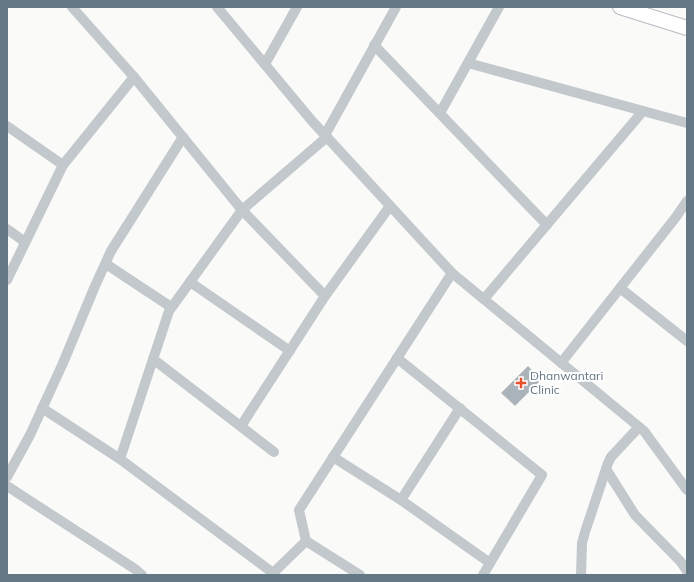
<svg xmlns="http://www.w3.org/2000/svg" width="694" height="582" viewBox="0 0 694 582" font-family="Mulish,sans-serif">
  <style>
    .building { fill: #aab3ba; stroke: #dcdcda }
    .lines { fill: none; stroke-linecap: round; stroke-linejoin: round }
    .secondary-casing { stroke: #b5bcc1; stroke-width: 16 }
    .street { stroke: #c3c8cc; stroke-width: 10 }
    .secondary { stroke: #fff; stroke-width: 14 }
    .poi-dot { fill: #e94f29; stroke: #fff; stroke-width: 1.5 }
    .labels { text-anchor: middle; stroke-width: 4; stroke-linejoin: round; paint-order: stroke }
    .poi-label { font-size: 12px; fill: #647784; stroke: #fff; text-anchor: start }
  </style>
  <rect width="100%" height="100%" fill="#fafaf8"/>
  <path class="building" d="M528,366L541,380L515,406L501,393Z"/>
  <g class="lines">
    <g class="secondary-casing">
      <path id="secondary" d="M620,7L687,28"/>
    </g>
    <g class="street">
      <path d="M72,7L134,77L242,210L325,296"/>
      <path d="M217,7L312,121L452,273L644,431L687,490"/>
      <path d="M374,45L547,225"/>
      <path d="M468,63L687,123"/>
      <path d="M265,64L297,7"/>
      <path d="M440,113L499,7"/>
      <path d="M7,126L63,165"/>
      <path d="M325,135L396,7"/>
      <path d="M7,229L25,242"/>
      <path d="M106,264L171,307"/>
      <path d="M7,280L63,165L134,77"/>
      <path d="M190,282L290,351"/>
      <path d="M620,288L687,341"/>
      <path d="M484,299L643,111"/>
      <path d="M397,358L542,475L483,575"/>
      <path d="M153,359L274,452"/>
      <path d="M561,363L676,217L687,201"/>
      <path d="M42,408L120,459"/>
      <path d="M241,426L325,296L390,206"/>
      <path d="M333,457L401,500L490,563"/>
      <path d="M606,469L635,515L680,561L687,571"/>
      <path d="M7,477L30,435L63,363L95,286L111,251L183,137"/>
      <path d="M7,486L135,569L142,575"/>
      <path d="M401,500L460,408"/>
      <path d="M306,541L360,575"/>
      <path d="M273,573L120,459L169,311L242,210L327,137"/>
      <path d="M271,575L306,541L299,510L452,273"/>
      <path d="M581,575L582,543L585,532L608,463L611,457L639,427"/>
    </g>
    <use href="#secondary" class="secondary"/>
  </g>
  <path class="poi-dot" d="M519 377h4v4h4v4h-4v4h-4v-4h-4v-4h4z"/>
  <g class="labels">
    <g class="poi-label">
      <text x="530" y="380">Dhanwantari<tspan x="530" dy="14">Clinic</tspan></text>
    </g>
  </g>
  <rect width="694" height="582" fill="none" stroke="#647784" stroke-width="16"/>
</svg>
